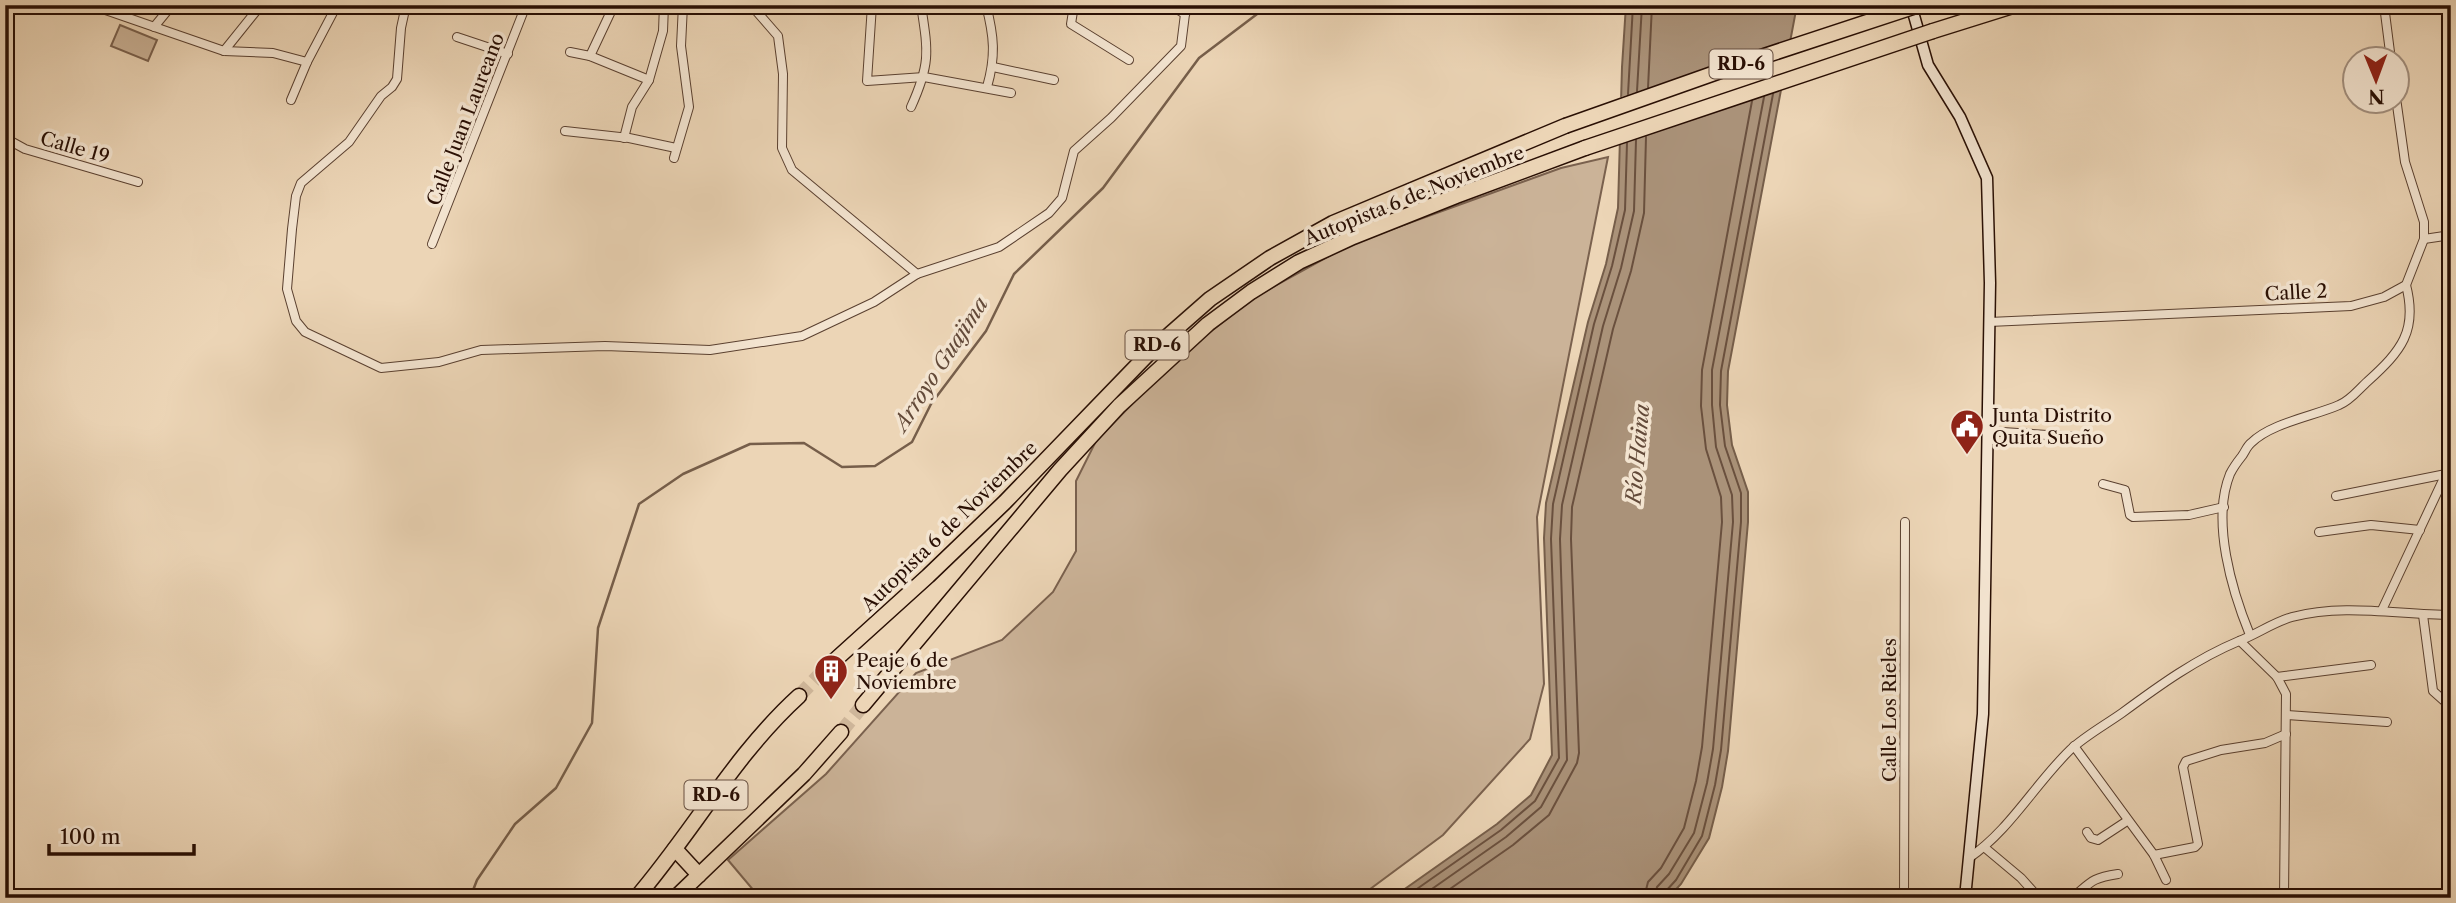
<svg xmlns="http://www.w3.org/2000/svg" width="2456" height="903" viewBox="0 0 2456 903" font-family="'Libre Caslon Text',serif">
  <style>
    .green { fill: #cbb398; stroke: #7a614e; stroke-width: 2 }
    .water { fill: #aa9279; stroke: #765e4a; stroke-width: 2 }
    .pier { fill: #ecd5b6 }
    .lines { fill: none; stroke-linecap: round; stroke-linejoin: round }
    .shore { stroke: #6a503e; stroke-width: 2 }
    .stream { stroke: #765e4a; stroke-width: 2.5 }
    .highway-tunnel { stroke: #cfb79b; stroke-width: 14; stroke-dasharray: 14 7; stroke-linecap: butt }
    .street-casing { stroke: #5a4030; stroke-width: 10 }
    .secondary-casing { stroke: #290f04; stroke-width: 13 }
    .highway-casing { stroke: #290f04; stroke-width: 17 }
    .street { stroke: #f3e4d0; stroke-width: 8 }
    .secondary { stroke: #f3e4d0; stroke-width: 10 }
    .highway { stroke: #ecd5b6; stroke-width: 14 }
    .highway-bridge-casing { stroke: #290f04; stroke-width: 17; stroke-linecap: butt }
    .highway-bridge { stroke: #ecd5b6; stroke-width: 14 }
    .labels { text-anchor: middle; stroke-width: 7; stroke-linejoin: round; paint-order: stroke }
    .shield { fill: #f3e4d0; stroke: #664f41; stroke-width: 2 }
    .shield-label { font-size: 18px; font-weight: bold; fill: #290f04 }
    .street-label { font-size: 19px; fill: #290f04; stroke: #f3e4d0 }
    .poi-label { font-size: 19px; fill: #290f04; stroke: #f3e4d0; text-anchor: start }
    .water-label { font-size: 21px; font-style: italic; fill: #634a39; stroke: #f3e4d0 }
  </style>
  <rect width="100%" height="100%" fill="#ecd5b6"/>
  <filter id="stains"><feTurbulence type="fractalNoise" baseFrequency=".00286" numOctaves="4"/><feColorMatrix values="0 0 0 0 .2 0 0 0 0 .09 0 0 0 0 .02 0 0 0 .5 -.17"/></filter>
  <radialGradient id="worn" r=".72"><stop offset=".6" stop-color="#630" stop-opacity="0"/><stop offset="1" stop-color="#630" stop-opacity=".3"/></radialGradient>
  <g class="green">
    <path d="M120,25L157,40L148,61L111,46Z"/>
    <path d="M1608,157L1537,517L1544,684L1530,739L1443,835L1358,898H760L728,860L826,774L916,673L1002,640L1053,592L1076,551V481L1096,441L1175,360L1253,298L1351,244L1561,168Z"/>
  </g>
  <path class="water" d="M1626,5H1797L1728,371L1727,405L1732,445L1748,492V522L1728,751L1722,787L1709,838L1681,884L1668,898H1392L1497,824L1531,795L1552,755L1544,538L1546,503L1588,322L1606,264L1618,208L1622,67Z"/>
  <path class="pier" d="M1794,40L1785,89L1616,145L1618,98Z"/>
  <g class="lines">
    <g class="shore">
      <path d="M1648,88L1652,5"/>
      <path d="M1637,91L1642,5"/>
      <path d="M1628,94L1633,5"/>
      <path d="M1404,898L1501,830L1535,801L1559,758L1551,539L1553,504L1594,324L1612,266L1625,210L1627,143"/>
      <path d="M1419,898L1506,837L1541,807L1567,760L1560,539L1562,505L1603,326L1621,268L1634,211L1636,140"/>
      <path d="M1437,898L1513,845L1549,815L1577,763L1579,753L1571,539L1572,507L1613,329L1631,271L1644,213L1646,137"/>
      <path d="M1644,898L1648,882L1661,868L1684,828L1696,781L1702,747L1722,522L1721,497L1706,449L1701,406L1702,370L1752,101"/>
      <path d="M1655,898L1657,887L1669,874L1694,833L1707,783L1713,749L1733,522L1732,495L1716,447L1712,405V370L1764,97"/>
      <path d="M1664,898L1665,892L1676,880L1702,836L1715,785L1721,750L1741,522V493L1725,446L1720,405L1721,371L1773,94"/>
    </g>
    <path class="stream" d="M470,898L477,880L515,824L556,788L592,723L598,628L639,504L683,474L750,444L804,443L842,467L875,466L912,442L931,404L986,331L1014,274L1103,188L1199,58L1269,5"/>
    <g class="highway-tunnel">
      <path d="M799,696L823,671"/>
      <path d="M841,732L863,705"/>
    </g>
    <g class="street-casing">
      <g id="street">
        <path d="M91,5L224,51L273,53L307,62"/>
        <path d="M406,5L401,28L397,79L392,87L381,96L349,142L301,183L296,196L292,229L287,289L296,321L305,332L381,368L439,362L481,350L605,346L710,350L802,336L874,302L917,274L999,247L1049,213L1062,198L1074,151L1111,118L1181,46L1185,14L1191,5"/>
        <path d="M751,5L778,36L783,74L782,148L792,170L917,274"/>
        <path d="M872,5L867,81L924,77L1011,93"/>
        <path d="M986,5C994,36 996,56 987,87"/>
        <path d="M1074,5L1071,24L1129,60"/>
        <path d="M1170,5L1185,14"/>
        <path d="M2384,5L2391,60"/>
        <path d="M821,6L822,5"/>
        <path d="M154,27L172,5"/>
        <path d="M457,37L508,54"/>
        <path d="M224,51L261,5"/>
        <path d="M570,52L590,56L649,80"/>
        <path d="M590,56L614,5"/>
        <path d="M993,67L1054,80"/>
        <path d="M291,100L307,62L337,5"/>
        <path d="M911,107C931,63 928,51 921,5"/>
        <path d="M565,131L629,138L676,148"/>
        <path d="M5,138L25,149L138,182"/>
        <path d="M624,138L632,107L649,80L663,31L664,5"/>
        <path d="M674,158L689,107L681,46L683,5"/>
        <path d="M2424,239L2451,235"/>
        <path d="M432,244L526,5"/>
        <path d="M1989,322L2351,306L2384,297L2406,285L2424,239V222L2405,162L2396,98"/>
        <path d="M1987,431L2078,437"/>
        <path d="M2103,484L2125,490L2130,515L2133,517L2189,515L2224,507"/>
        <path d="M2336,496L2446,474"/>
        <path d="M2319,532L2371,525L2420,530"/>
        <path d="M2382,610L2451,463"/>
        <path d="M2423,615L2433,691L2451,707"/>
        <path d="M2250,635C2232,591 2211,521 2230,474C2233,468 2238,461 2242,456C2245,452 2247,446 2251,443C2271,423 2314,416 2339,405C2350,401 2359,389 2368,381C2401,351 2418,331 2406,285"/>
        <path d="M2240,641L2277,677L2286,694L2284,898"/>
        <path d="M2277,677L2371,665"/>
        <path d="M2287,715L2387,722"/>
        <path d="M2074,746L2154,855L2166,880"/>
        <path d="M2087,832L2091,838L2098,840L2127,821"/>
        <path d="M1984,847L2021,878L2039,898"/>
        <path d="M2154,855L2195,847L2198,844L2183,767L2186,761L2221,750L2265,743L2286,734"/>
        <path d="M1969,858C2010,830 2035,784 2070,750C2085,736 2105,725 2122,713C2160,685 2196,659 2239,641C2257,634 2274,622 2292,617C2345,603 2398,615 2451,615"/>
        <path d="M1904,898L1905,522"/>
        <path d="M2072,898C2092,881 2092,878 2118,874"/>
      </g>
    </g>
    <g class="secondary-casing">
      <path id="secondary" d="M1911,5L1928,65L1960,117L1987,178L1990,283L1983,714L1965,898"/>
    </g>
    <g class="highway-casing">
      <g id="highway">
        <path d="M1933,31L2016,5"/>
        <path d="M823,671L928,576L1005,502L1152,350L1210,299L1270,258L1333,223L1565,126"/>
        <path d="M863,705L1060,470L1119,406L1208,324L1251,292L1299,262L1353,237L1456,196L1585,148"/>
        <path d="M675,849L699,875"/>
        <path d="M636,898C692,833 735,754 799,696"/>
        <path d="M675,898L804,774L841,732"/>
      </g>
    </g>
    <use href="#street" class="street"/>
    <use href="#secondary" class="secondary"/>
    <use href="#highway" class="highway"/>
    <g class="highway-bridge-casing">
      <g id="highway-bridge">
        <path d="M1565,126L1746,62L1919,5"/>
        <path d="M1585,148L1933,31"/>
      </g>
    </g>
    <use href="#highway-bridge" class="highway-bridge"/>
  </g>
  <defs>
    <g id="civic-pin" transform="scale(1.75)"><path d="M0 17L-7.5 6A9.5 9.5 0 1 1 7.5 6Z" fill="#8f2418" stroke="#f3e4d0"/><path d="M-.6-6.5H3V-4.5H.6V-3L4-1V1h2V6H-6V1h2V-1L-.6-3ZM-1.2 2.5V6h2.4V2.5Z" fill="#fff"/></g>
    <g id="building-pin" transform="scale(1.75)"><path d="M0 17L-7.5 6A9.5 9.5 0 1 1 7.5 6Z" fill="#8f2418" stroke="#f3e4d0"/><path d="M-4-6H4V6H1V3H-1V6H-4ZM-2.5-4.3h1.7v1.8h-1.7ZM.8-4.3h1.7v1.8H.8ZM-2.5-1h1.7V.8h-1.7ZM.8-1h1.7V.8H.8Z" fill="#fff"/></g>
  </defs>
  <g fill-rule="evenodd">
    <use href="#civic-pin" x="1967" y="426"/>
    <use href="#building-pin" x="831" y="671"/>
  </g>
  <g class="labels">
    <g class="shield">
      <rect x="1709.5" y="49.5" width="63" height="29" rx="5"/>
      <rect x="1125.5" y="330.5" width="63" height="29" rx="5"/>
      <rect x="684.5" y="780.5" width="63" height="29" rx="5"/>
    </g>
    <g class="shield-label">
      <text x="1741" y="70">RD-6</text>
      <text x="1157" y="351">RD-6</text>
      <text x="716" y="801">RD-6</text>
    </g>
    <g class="street-label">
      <text transform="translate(465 119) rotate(-69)" y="7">Calle Juan Laureano</text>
      <text transform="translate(75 147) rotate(16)" y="7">Calle 19</text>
      <text transform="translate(1414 195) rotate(-22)" y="7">Autopista 6 de Noviembre</text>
      <text transform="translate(2296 292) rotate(-3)" y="7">Calle 2</text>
      <text transform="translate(949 526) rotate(-44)" y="7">Autopista 6 de Noviembre</text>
      <text transform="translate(1889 710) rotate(-90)" y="7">Calle Los Rieles</text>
    </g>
    <g class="poi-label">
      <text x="1992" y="422">Junta Distrito<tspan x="1992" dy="22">Quita Sueño</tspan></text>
      <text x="856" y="667">Peaje 6 de<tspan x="856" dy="22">Noviembre</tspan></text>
    </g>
    <g class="water-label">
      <text transform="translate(941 364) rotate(-57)" y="7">Arroyo Guajima</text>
      <text transform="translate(1638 454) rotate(-85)" y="7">Río Haina</text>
    </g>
  </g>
  <rect width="2456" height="903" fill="none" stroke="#ecd5b6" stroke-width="28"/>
  <rect x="7" y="7" width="2442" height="889" fill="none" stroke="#290f04" stroke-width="3.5"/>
  <rect x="14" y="14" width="2428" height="875" fill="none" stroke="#290f04" stroke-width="2"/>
  <g transform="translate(2376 80) rotate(179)"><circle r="33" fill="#f3e4d0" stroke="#a28f7e" stroke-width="2"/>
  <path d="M0-5L12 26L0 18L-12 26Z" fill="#8f2418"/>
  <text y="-10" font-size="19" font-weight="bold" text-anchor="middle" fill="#290f04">N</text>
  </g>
  <path d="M49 844v10h145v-10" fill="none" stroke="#290f04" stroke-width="3.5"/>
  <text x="60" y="844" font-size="21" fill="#290f04" stroke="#f3e4d0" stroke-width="5" paint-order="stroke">100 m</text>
  <rect width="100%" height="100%" filter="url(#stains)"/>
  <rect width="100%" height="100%" fill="url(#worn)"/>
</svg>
